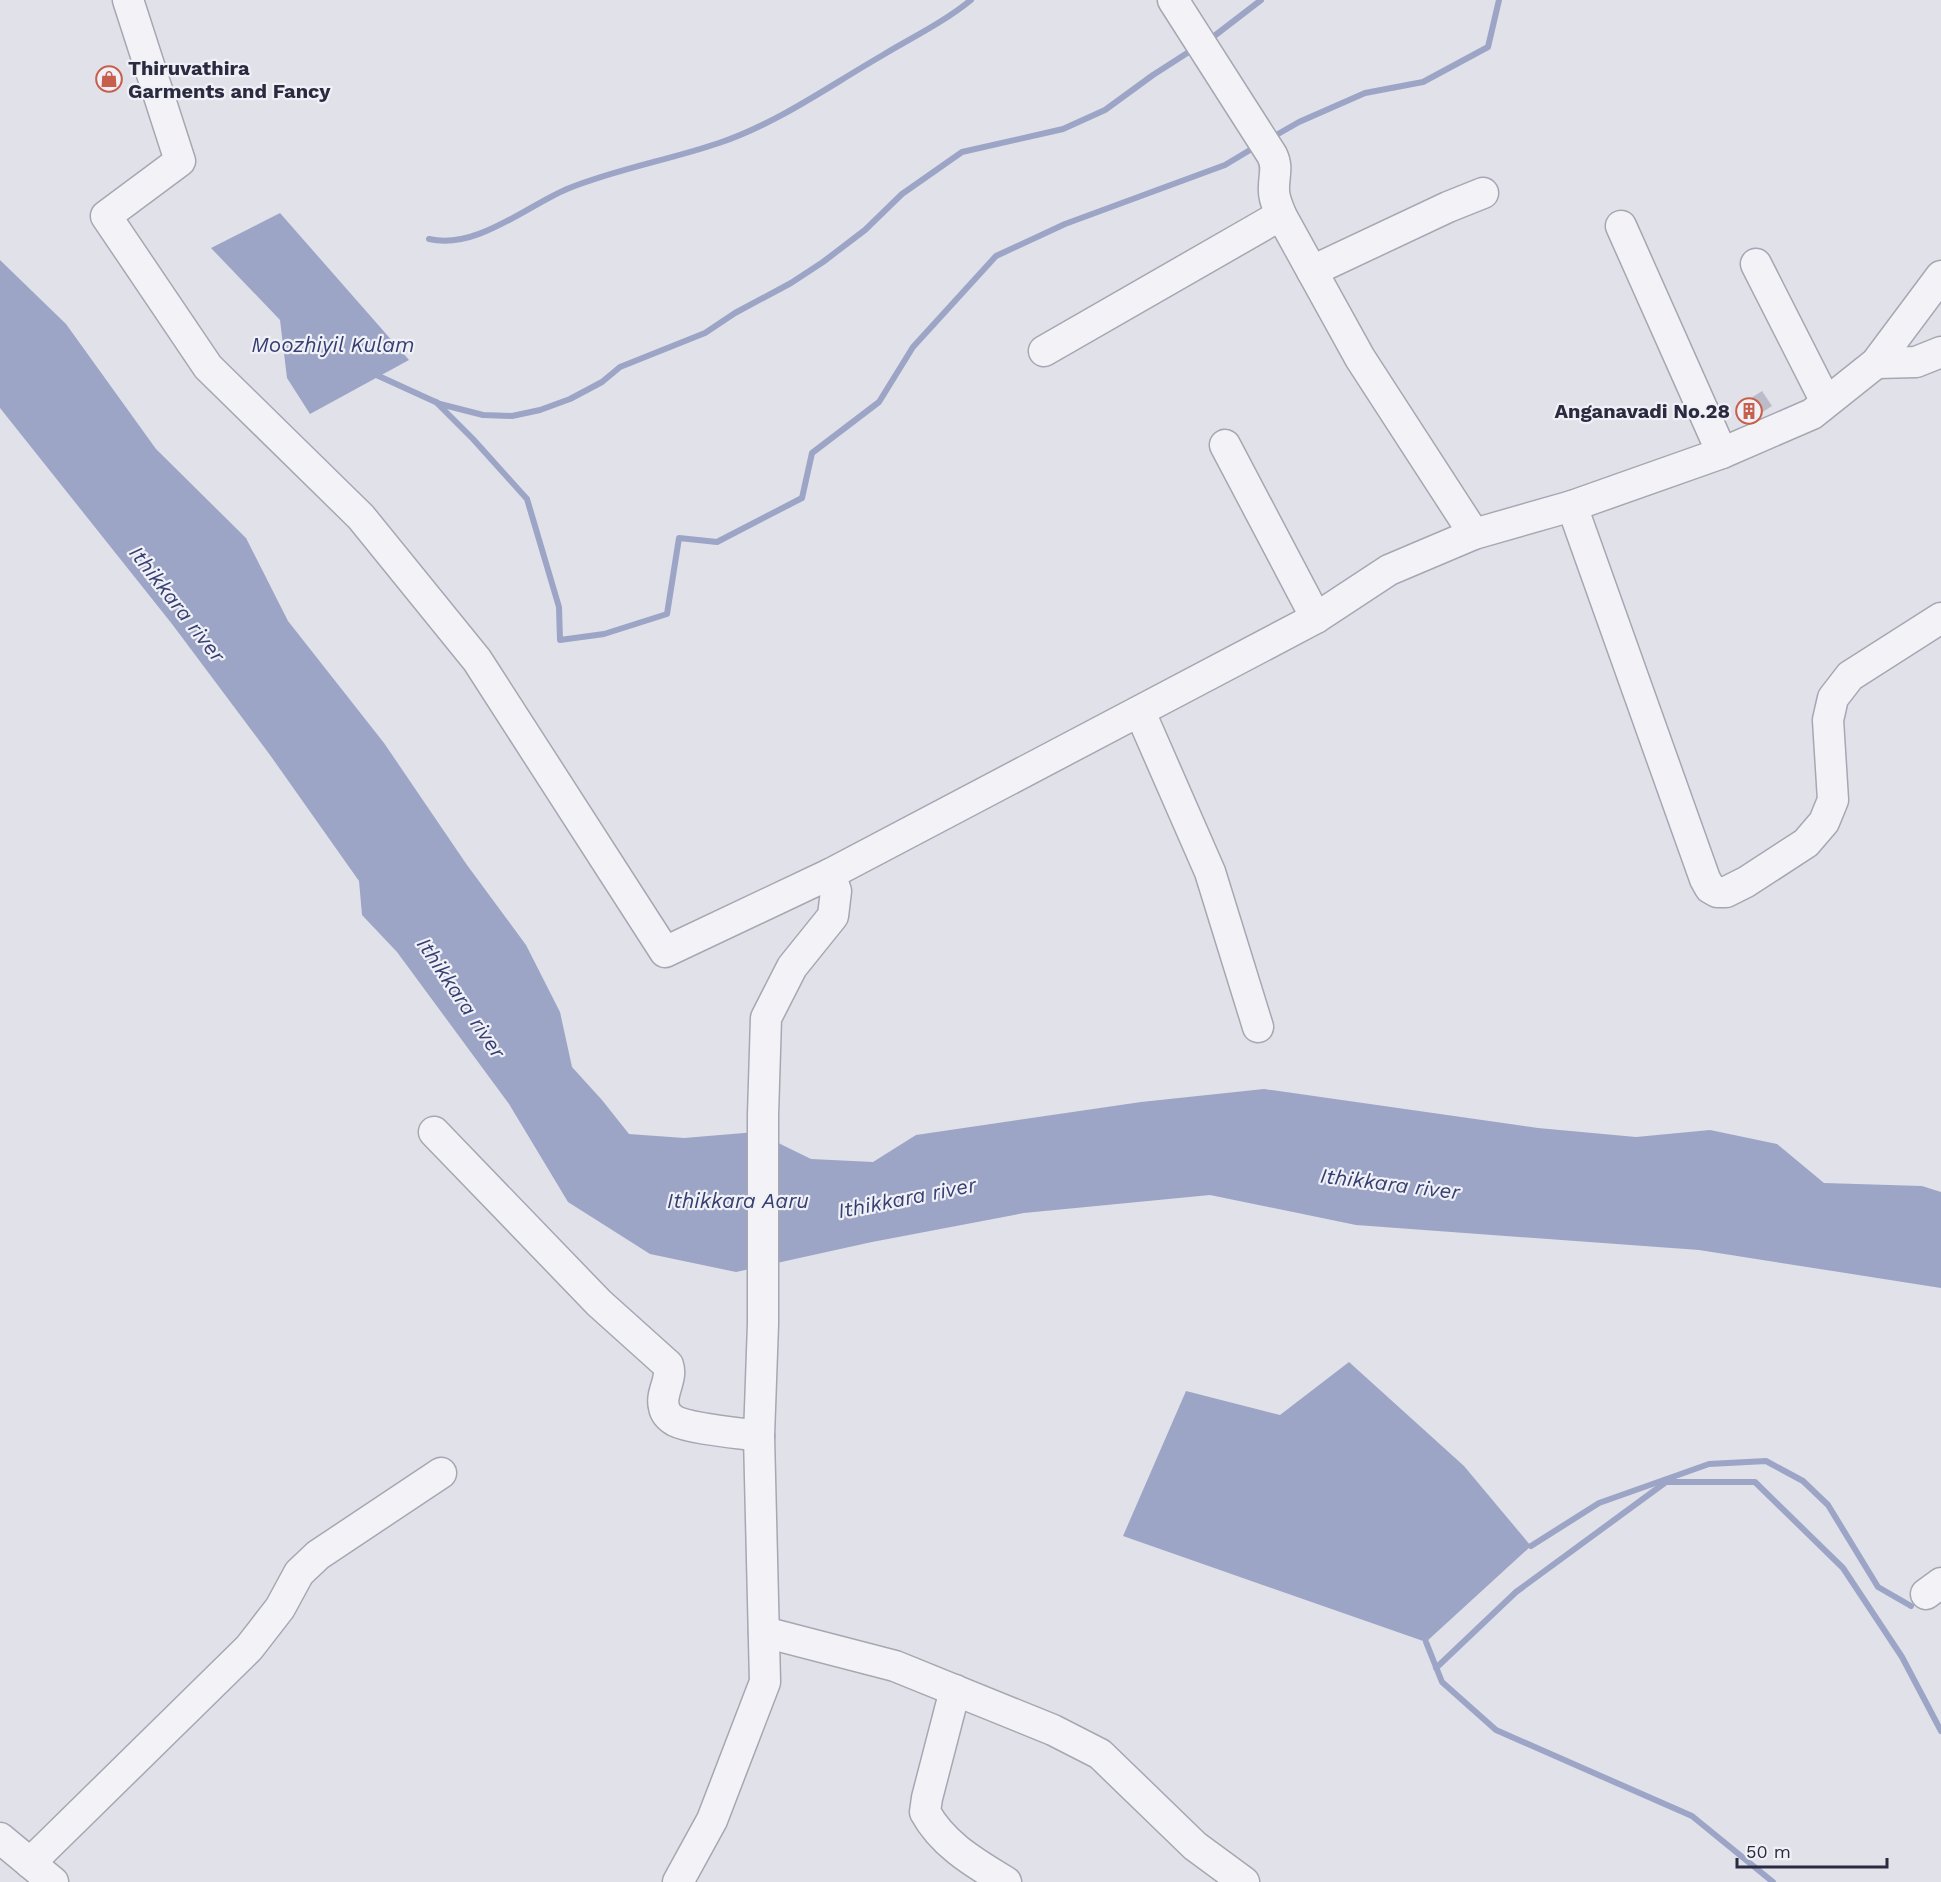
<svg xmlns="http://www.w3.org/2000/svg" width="1941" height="1882" viewBox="0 0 1941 1882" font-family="'Work Sans',sans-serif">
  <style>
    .water { fill: #9da5c7 }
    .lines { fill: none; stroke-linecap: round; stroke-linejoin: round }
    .stream { stroke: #9da5c7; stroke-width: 6 }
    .building { fill: #bbbcc8 }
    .minor-casing { stroke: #a6a7b3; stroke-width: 33 }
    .minor { stroke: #f3f3f7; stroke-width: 30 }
    .labels { text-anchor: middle; stroke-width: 4.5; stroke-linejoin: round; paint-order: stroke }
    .poi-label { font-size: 20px; font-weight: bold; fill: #2a2b40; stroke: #f0f1f6; text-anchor: start }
    .water-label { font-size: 21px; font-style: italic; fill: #363e72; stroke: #f0f1f6 }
  </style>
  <rect width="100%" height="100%" fill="#e1e1e9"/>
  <g class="water">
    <path d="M280,213L409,360L310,414L287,378L280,320L211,248Z"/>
    <path d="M0,260L66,324L156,449L246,538L288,621L384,743L467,865L526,945L560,1012L572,1067L602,1100L629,1134L684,1138L756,1132L811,1159L873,1162L916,1135L1141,1102L1264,1089L1538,1128L1636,1137L1710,1130L1777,1144L1824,1183L1922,1186L1941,1192V1288L1699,1250L1356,1225L1210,1195L1024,1213L872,1242L736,1272L650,1254L568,1202L509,1104L397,952L362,915L359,881L270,755L172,624L0,408Z"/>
    <path d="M1349,1362L1464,1466L1531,1546L1426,1642L1123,1536L1186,1391L1280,1415Z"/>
  </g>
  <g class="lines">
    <g class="stream">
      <path d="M1209,40L1261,0"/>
      <path d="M1278,134L1299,122L1365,93L1423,82L1488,47L1499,0"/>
      <path d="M429,239C476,250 525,207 567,189C616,169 669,160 719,143C778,123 829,86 883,55C913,37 944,22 971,0"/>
      <path d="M372,373L440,404L483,415L512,416L540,410L570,399L602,382L620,367L705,333L735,313L791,283L823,262L865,230L902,194L962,152L1063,129L1105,110L1153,75L1195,48"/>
      <path d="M436,402L473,439L527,499L559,607L560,640L604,634L667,614L679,538L717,542L802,498L812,453L879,402L913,347L996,256L1065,224L1225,165L1250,150"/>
      <path d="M1531,1546L1599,1503L1709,1464L1766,1461L1803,1481L1828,1505L1878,1587L1911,1606"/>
      <path d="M1426,1642L1442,1682L1496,1730L1692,1816L1773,1882"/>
      <path d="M1436,1668L1516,1592L1666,1482H1755L1843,1568L1902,1657L1941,1731"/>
    </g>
  </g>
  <g class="building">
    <path d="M1762,391L1772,406L1761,413L1751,398Z"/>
    <path d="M1750,398L1761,415L1748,424L1737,407Z"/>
  </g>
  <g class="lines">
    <g class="minor-casing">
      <g id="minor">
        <path d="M128,0L180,161L106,216L208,367L361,517L477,660L665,952L830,874L836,891L833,916L792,967L766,1018L763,1115V1324L759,1436L765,1682L712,1820L678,1882"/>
        <path d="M1173,0L1272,155C1278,167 1274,175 1274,187C1273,198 1278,206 1281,215L1360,358L1474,534"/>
        <path d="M1621,226L1722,453"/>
        <path d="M1756,264L1826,402"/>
        <path d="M1312,271L1448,207L1483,193"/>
        <path d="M1044,351L1281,215"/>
        <path d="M1876,363L1916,362L1941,352"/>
        <path d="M1225,445L1316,618"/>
        <path d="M1572,506L1705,879L1710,888L1717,892H1726L1746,882L1806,843L1824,822L1833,800L1828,720L1833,698L1850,676L1941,618"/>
        <path d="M1140,712L1210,872L1258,1027"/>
        <path d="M830,874L1316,618L1389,570L1474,534L1572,506L1722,453L1812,414L1876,363L1941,276"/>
        <path d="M434,1132L599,1303L668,1365C673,1379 660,1393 664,1407C665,1413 670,1418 675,1421C691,1429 739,1433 759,1436"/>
        <path d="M1926,1594L1941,1583"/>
        <path d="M764,1632L895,1666L1053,1730L1100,1754L1195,1846L1244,1882"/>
        <path d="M955,1690L927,1798L925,1812C943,1845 975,1863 1006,1882"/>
        <path d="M0,1838L53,1882"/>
        <path d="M30,1863L249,1648L280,1608L299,1573L318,1555L441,1473"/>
      </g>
    </g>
    <use href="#minor" class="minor"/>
  </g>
  <defs>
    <g id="shop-ring" transform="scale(1.35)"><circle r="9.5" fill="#f0f1f6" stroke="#c85f4c" stroke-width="1.5"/><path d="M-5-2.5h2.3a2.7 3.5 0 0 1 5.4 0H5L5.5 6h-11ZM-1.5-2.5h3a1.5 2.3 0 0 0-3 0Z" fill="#c85f4c"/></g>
    <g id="building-ring" transform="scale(1.35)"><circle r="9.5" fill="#f0f1f6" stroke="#c85f4c" stroke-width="1.5"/><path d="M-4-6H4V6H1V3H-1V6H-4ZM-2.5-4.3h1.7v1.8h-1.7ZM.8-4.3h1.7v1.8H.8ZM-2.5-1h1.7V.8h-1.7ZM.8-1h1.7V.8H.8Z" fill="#c85f4c"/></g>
  </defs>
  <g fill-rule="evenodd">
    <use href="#shop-ring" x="109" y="79"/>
    <use href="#building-ring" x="1749" y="411"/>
  </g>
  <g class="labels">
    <g class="poi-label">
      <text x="128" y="75">Thiruvathira<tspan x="128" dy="23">Garments and Fancy</tspan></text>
      <text x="1730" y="418" text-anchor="end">Anganavadi No.28</text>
    </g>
    <g class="water-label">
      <text x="333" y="352">Moozhiyil Kulam</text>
      <text transform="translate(177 604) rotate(52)" y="7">Ithikkara river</text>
      <text transform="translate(461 998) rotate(56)" y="7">Ithikkara river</text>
      <text transform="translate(1390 1184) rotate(7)" y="7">Ithikkara river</text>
      <text transform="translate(907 1198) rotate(-11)" y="7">Ithikkara river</text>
      <text x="738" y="1208">Ithikkara Aaru</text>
    </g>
  </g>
  <path d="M1737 1858v9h150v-9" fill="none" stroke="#2a2b40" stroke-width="3"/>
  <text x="1746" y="1858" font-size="18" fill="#2a2b40" stroke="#f0f1f6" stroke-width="4.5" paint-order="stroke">50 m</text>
</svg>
